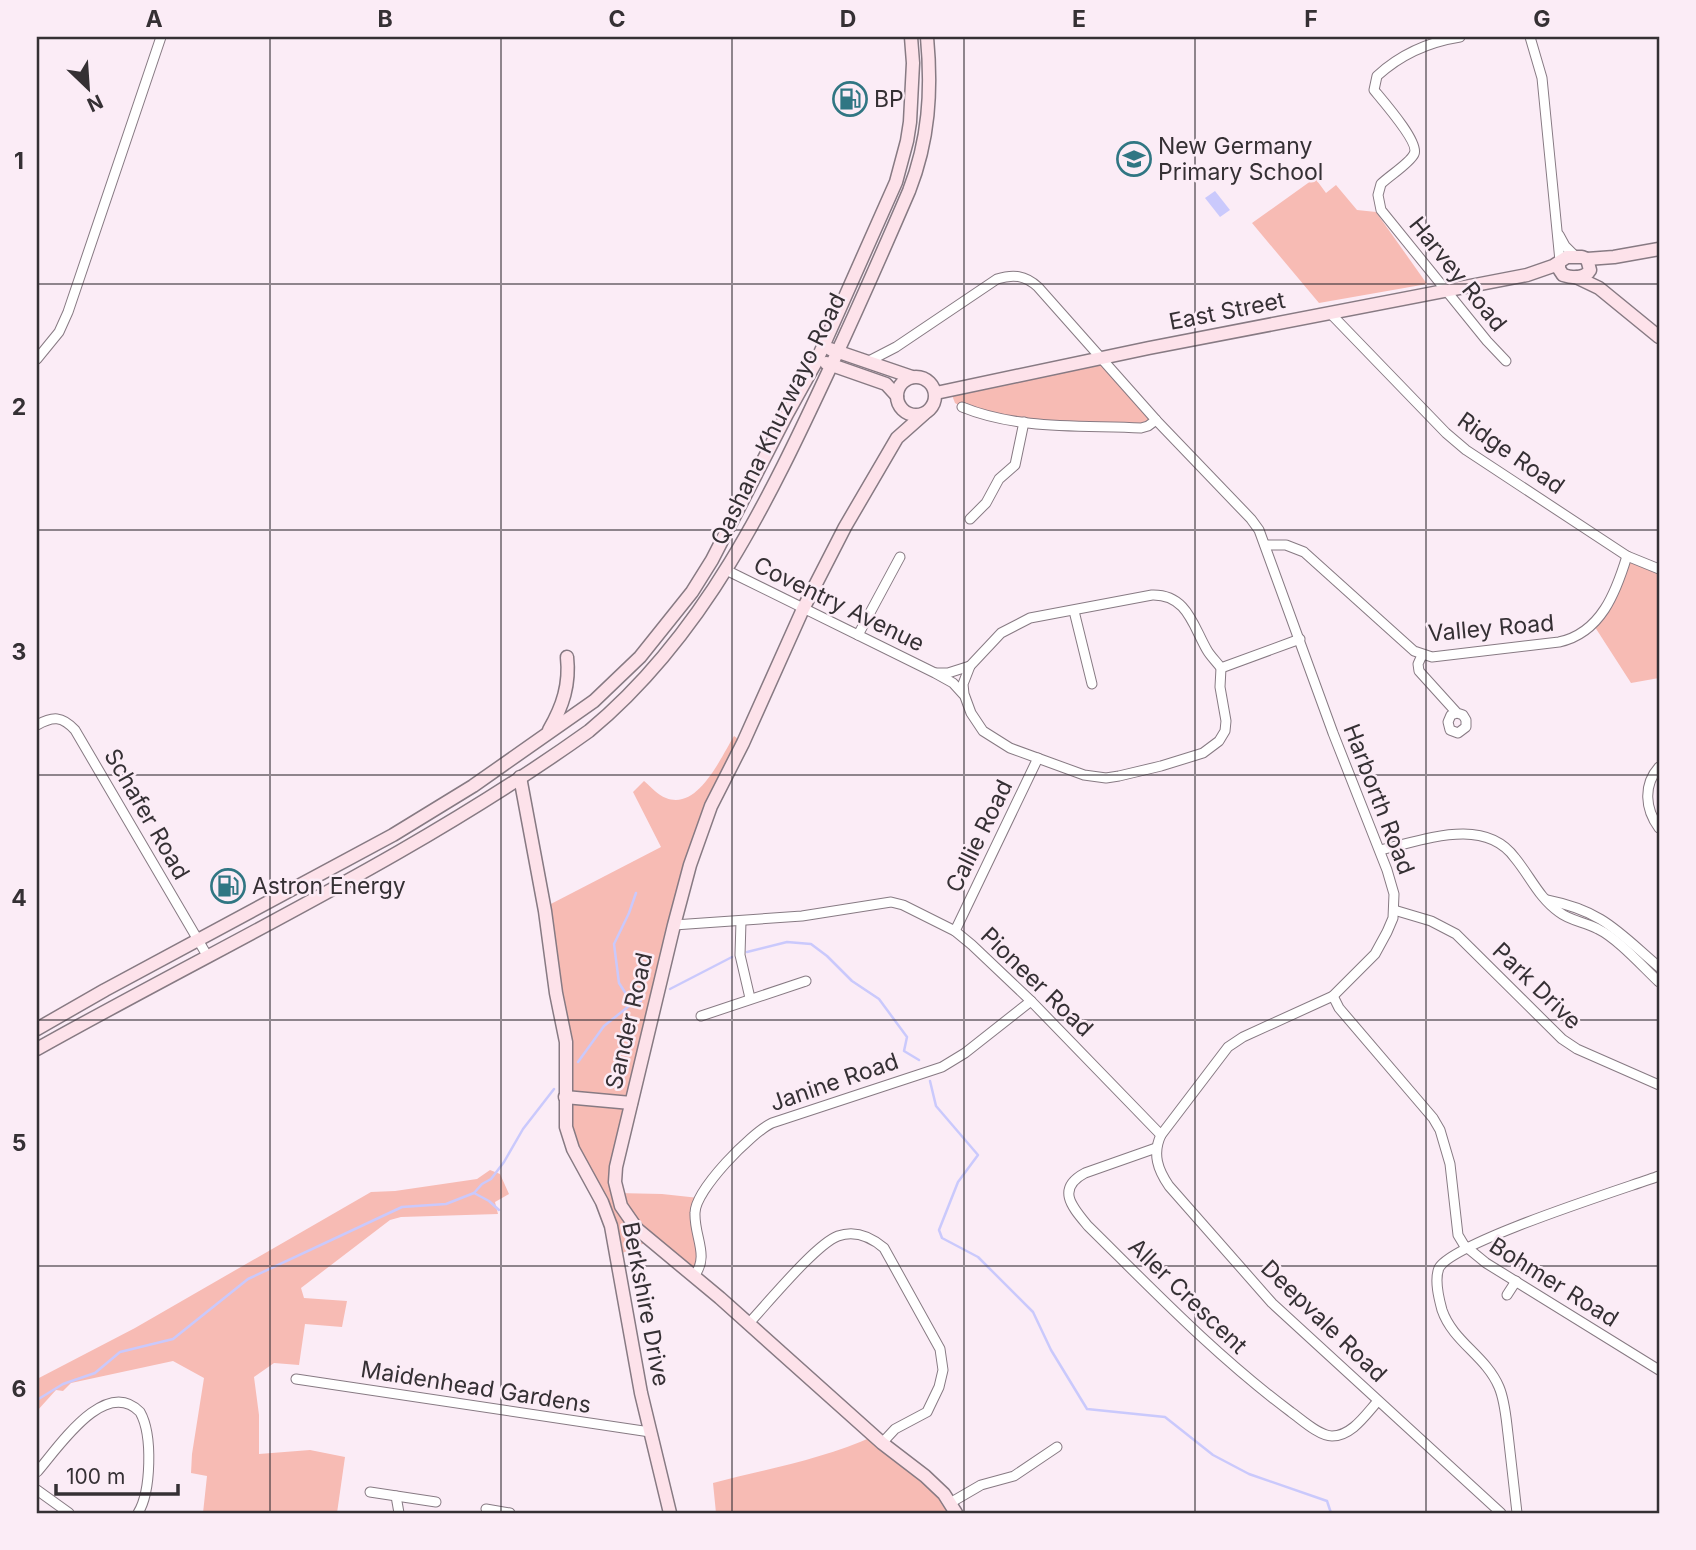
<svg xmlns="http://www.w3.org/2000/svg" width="1696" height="1550" viewBox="0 0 1696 1550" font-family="Inter,sans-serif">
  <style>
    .green { fill: #f7bbb4 }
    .water { fill: #cac9fc }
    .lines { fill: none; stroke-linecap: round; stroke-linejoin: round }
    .stream { stroke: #cac9fc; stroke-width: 2.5 }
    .street-casing { stroke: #877a83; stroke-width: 11 }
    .secondary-casing { stroke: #877a83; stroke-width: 15 }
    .street { stroke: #fff; stroke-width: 9 }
    .secondary { stroke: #fde2ea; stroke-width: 12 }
    .grid { fill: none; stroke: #353034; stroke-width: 2; stroke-opacity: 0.55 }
    .labels { text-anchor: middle; stroke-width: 5; stroke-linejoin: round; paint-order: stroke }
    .poi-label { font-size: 23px; fill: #353034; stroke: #fbecf6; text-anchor: start }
    .street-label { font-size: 23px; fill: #353034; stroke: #fbecf6 }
    .neatline { fill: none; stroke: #353034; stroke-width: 2.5 }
    .grid-label { font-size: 23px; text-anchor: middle; font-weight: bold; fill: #353034 }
  </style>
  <rect width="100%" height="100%" fill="#fbecf6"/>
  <g class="green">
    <path d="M1315,178L1326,193L1336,185L1357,210L1376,212L1427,284L1319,303L1252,223Z"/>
    <path d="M1101,357L1157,419L1152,425L1024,423L962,407L955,403L950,390Z"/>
    <path d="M1627,556L1659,570V678L1631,683L1593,624L1603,613Z"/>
    <path d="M734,736L744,743L712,806L618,1157L617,1193L662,1194L699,1198L700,1244L694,1276L651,1240L616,1256L611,1227L573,1150L567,1078L545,907L661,847L633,792L644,781C651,787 658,795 666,798C698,811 721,757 734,736Z"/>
    <path d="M490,1170L500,1174L509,1194L495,1202L498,1214L401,1217L390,1220L301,1288L304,1298L347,1301L342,1327L305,1324L299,1365L274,1363L254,1377L259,1415V1454L310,1450L345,1457L337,1513H203L207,1476L191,1473L192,1454L204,1378L173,1361L71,1383L63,1391L56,1390L37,1411V1379L135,1328L371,1192L395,1191L477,1179Z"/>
    <path d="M874,1436L956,1513H716L713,1483C767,1469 824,1459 874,1436Z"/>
  </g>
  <path class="water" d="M1215,191L1230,210L1220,217L1205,198Z"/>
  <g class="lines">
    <g class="stream">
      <path d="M747,952L787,942L811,944L827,956L852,981L879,999L907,1037L904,1051L919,1060"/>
      <path d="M670,989L732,957"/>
      <path d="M629,1006L641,1001"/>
      <path d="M578,1062L604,1026L629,1006L628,997L619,983L614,944L629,913L636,893"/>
      <path d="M930,1081L936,1106L978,1155L958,1182L939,1230L942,1238L978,1257L1033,1312L1051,1350L1087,1409L1165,1417L1213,1455L1249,1474L1327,1501L1331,1513"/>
      <path d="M474,1193L482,1184L491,1179L504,1162L523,1129L554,1089"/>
      <path d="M37,1400L63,1384L95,1373L120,1352L173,1339L248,1279L402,1207L446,1204L474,1193L489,1201L499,1210"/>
    </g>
    <g class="street-casing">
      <g id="street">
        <path d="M1460,37C1428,42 1401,54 1377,76L1374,90C1383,101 1420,143 1414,154C1410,163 1389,176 1381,184L1378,195L1381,210L1487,341L1506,361"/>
        <path d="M1530,37L1542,78L1560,261"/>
        <path d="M1559,235L1565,246L1576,257"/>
        <path d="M1330,313L1446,433L1466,450L1627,556L1659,569"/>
        <path d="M37,359L59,332L68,312L161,37"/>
        <path d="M867,362L896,347L997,279C1013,274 1025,275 1038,287L1156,420L1251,519L1259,530L1333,733L1387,870L1394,894L1393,918L1387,932L1375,954L1333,996L1243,1037L1228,1047L1161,1135C1152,1154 1158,1170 1169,1186L1272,1303L1501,1513"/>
        <path d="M962,407C1018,430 1082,425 1141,428L1148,426L1156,420"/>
        <path d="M970,519L986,503L999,479L1015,465L1024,422"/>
        <path d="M1265,545H1286L1304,552L1414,651L1432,657L1559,642C1601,633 1616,592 1627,556"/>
        <path d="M726,570L935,673L953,683L963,694"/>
        <path d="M1152,595C1187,594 1193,626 1207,650C1211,657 1217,662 1221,668L1220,687L1226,721L1225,731L1219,741L1203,753L1161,766L1119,776L1106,778L1084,775L1010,748L983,731L971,713L964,694L963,684L970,666L1001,633L1030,618Z"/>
        <path d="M1074,611L1092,684"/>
        <path d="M858,635L900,557"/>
        <path d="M1422,655L1418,664L1419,671L1457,713L1463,715L1466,720V727L1458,733L1450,730L1448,722L1451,715L1457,713"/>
        <path d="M1221,668L1300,639"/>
        <path d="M936,673H948L970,666"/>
        <path d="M37,725C53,716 62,716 75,730L208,957"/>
        <path d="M1659,767C1643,785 1645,809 1659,828"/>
        <path d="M1380,850C1422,841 1484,815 1515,858C1530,876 1539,898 1559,912C1570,921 1586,922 1598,929C1617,938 1643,967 1659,982"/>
        <path d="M1547,900C1603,911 1618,932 1659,967"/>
        <path d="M1394,910L1431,921L1456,934L1562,1039L1577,1049L1659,1085"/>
        <path d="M741,921L740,955L750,998"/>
        <path d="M674,925L802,916L891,902L903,905L955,931L972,945L1031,1001L1161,1135"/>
        <path d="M955,931L1038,758"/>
        <path d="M1333,996L1339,1008L1433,1118L1440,1130L1450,1164L1458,1235L1464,1245L1486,1263L1659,1370"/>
        <path d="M701,1016L806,981"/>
        <path d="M1156,1148L1085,1173C1055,1189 1073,1208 1088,1226C1154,1291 1216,1356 1291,1412C1301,1419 1319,1436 1332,1436C1352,1436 1366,1414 1378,1401"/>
        <path d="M694,1276C710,1256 694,1237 695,1213C695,1190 751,1133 772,1123L942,1067L965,1053L1031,1001"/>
        <path d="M1507,1295L1516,1281"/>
        <path d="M749,1323C767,1304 816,1244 838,1236C855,1230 871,1237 884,1248L940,1349L943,1370L939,1387L927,1412L895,1429L882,1443"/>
        <path d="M296,1379L650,1432"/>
        <path d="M37,1472C58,1448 105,1376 140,1412C153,1435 151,1492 138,1513"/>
        <path d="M37,1490L69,1513"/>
        <path d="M370,1492L436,1502"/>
        <path d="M396,1496L399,1513"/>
        <path d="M950,1503L981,1485L1014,1476L1057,1447"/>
        <path d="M486,1509L510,1513"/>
        <path d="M1517,1513C1514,1487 1511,1460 1508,1434C1506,1418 1505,1401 1499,1387C1486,1356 1453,1342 1442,1310C1439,1299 1434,1280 1439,1268C1453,1242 1623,1189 1659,1176"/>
      </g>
    </g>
    <g class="secondary-casing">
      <g id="secondary">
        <path d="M1559,263V269L1563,275C1572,278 1585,279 1590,270L1587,259"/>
        <path d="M1576,277L1599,288L1659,337"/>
        <path d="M830,349L912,377"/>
        <path d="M826,363L886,384L897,396"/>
        <circle cx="916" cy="396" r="19"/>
        <path d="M936,393L1149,348L1527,275L1553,266L1567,257H1582L1587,259L1614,257L1659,249"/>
        <path d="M924,414L897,438L845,527L803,609L743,743L711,806L690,865L674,925L616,1167L615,1182L621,1206L637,1229L720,1298L882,1443L925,1476L944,1494L956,1513"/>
        <path d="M549,730C563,706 570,684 567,657"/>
        <path d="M520,777L545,911L556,993L566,1042V1127L573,1149L602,1202L611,1226L641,1393L670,1513"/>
        <path d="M37,1029L105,990L393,835L473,786L594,701L640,657L692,592L712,560L787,414L817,360L896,182L907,141L910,122L913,63L911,37"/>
        <path d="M37,1049C222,945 416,855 589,731C705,635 769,499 831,366C858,308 884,249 909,191C929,140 932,91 927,37"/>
        <path d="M565,1097L631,1103"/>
      </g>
    </g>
    <use href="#street" class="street"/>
    <use href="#secondary" class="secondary"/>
  </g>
  <path class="grid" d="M270,37V1513M501,37V1513M732,37V1513M964,37V1513M1195,37V1513M1426,37V1513M37,284H1659M37,530H1659M37,775H1659M37,1020H1659M37,1266H1659"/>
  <defs>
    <g id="fuel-ring" transform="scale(1.75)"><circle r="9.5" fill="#fbecf6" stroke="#307683" stroke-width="1.5"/><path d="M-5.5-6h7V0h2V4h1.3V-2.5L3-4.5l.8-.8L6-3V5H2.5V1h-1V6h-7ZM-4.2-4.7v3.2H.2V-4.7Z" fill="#307683"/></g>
    <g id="school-ring" transform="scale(1.75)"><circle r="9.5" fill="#fbecf6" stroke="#307683" stroke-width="1.5"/><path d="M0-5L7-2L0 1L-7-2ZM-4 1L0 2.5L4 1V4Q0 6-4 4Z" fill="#307683"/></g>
  </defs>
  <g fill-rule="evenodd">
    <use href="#fuel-ring" x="850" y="99"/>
    <use href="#school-ring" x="1134" y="159"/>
    <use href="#fuel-ring" x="228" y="886"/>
  </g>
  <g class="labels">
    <g class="poi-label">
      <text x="874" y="107">BP</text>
      <text x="1158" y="154">New Germany<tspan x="1158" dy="26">Primary School</tspan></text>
      <text x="252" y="894">Astron Energy</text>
    </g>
    <g class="street-label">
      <text transform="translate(1458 274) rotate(51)" y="8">Harvey Road</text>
      <text transform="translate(1227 311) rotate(-11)" y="8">East Street</text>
      <text transform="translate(778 419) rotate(-64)" y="8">Qashana Khuzwayo Road</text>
      <text transform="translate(1511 453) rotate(35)" y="8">Ridge Road</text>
      <text transform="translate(839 604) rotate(26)" y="8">Coventry Avenue</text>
      <text transform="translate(1491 628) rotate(-5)" y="8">Valley Road</text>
      <text transform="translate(1379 799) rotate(69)" y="8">Harborth Road</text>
      <text transform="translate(147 814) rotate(60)" y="8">Schafer Road</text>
      <text transform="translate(979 836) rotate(-64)" y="8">Callie Road</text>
      <text transform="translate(1037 982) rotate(44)" y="8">Pioneer Road</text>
      <text transform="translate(1537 986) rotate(44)" y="8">Park Drive</text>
      <text transform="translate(629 1021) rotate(-77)" y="8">Sander Road</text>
      <text transform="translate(834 1082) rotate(-19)" y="8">Janine Road</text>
      <text transform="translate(1554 1282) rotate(32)" y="8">Bohmer Road</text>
      <text transform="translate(1188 1296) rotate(44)" y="8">Aller Crescent</text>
      <text transform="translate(646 1304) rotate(79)" y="8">Berkshire Drive</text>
      <text transform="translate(1324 1321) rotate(44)" y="8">Deepvale Road</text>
      <text transform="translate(476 1387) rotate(9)" y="8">Maidenhead Gardens</text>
    </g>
  </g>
  <rect width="1696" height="1550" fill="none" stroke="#fbecf6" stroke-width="77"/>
  <g transform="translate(88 88) rotate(155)" stroke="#fbecf6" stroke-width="5" paint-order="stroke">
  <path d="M0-5L12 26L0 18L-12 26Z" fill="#353034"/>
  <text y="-10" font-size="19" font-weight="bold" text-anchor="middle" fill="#353034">N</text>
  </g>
  <path d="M56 1484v10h122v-10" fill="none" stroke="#353034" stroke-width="3.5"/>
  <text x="66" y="1484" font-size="21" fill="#353034" stroke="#fbecf6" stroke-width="5" paint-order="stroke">100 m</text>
  <rect x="38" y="38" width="1620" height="1474" class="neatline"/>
  <g class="grid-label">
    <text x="154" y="27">A</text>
    <text x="385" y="27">B</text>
    <text x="617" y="27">C</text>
    <text x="848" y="27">D</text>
    <text x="1079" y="27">E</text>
    <text x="1311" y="27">F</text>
    <text x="1542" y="27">G</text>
    <text x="19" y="169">1</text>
    <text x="19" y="415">2</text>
    <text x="19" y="660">3</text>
    <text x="19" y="906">4</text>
    <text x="19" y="1151">5</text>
    <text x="19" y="1397">6</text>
  </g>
</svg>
